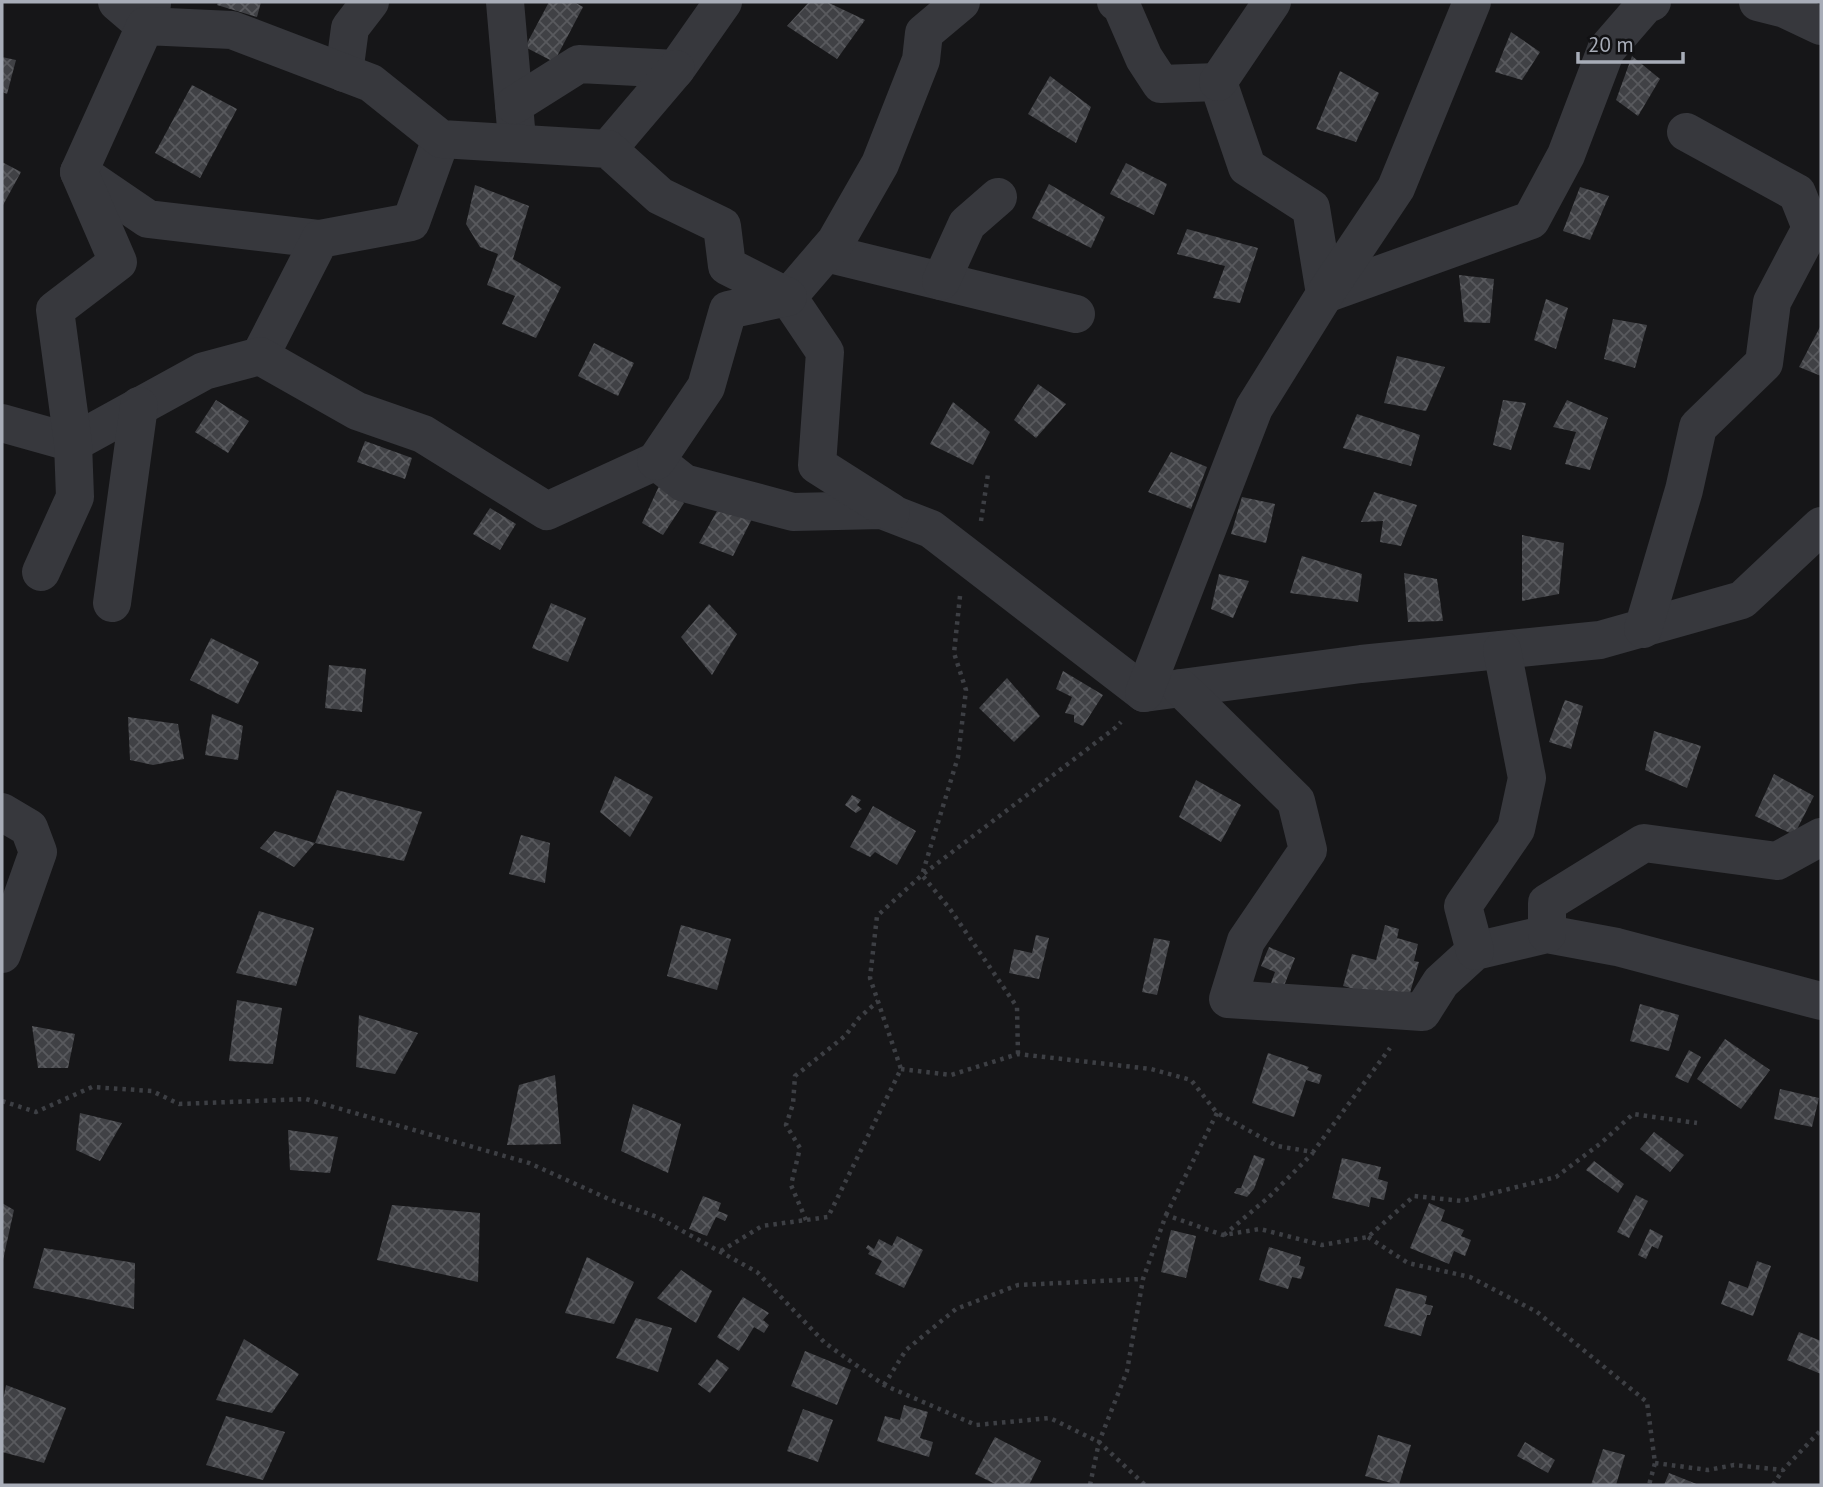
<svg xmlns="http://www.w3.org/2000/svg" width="1823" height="1487" viewBox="0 0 1823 1487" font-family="'PT Sans',sans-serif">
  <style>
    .building { fill: url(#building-cross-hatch) }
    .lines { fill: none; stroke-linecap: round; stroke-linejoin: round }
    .path { stroke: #3d3f44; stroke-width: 4.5; stroke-dasharray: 3.5 5; stroke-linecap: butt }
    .minor { stroke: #37383d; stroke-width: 38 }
  </style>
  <defs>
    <pattern id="building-cross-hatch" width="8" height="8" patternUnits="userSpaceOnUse" patternTransform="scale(1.75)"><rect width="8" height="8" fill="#404145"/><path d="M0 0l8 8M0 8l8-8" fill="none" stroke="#595a5e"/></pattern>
  </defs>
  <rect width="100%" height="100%" fill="#161618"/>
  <g class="building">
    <path d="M218,2H261L257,17L217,5Z"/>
    <path d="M549,2H574L583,7L554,62L525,47Z"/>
    <path d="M809,2H827L865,20L837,59L787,26Z"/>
    <path d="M1511,32L1540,52L1522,80L1495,72Z"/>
    <path d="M1632,56L1660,79L1638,116L1616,100Z"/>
    <path d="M2,57L16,60L7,94L2,92Z"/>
    <path d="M1340,71L1379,93L1356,142L1316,129Z"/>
    <path d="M1050,76L1091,107L1076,143L1028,114Z"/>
    <path d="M192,85L237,109L200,178L155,153Z"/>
    <path d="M2,162L21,172L2,207Z"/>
    <path d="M1126,163L1167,184L1154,215L1110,194Z"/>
    <path d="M1049,184L1105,217L1091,248L1032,218Z"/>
    <path d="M475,185L529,206L513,259L561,287L536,338L502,324L515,296L487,285L498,254L480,247L466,224Z"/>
    <path d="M1580,187L1609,196L1590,240L1563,231Z"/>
    <path d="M1187,229L1258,248L1240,303L1213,298L1225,266L1177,254Z"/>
    <path d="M1459,275L1494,279L1490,323L1464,322Z"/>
    <path d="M1546,299L1568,308L1556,349L1534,340Z"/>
    <path d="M1613,319L1647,325L1635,368L1604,359Z"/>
    <path d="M1821,325V376L1799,367Z"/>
    <path d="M594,343L634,363L618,396L578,376Z"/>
    <path d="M1397,356L1445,367L1426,411L1384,403Z"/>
    <path d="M1038,384L1066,404L1036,438L1014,420Z"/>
    <path d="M216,400L249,421L228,453L195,432Z"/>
    <path d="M1503,400L1526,403L1511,450L1493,445Z"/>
    <path d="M1567,400L1608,418L1590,470L1565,464L1576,432L1553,427Z"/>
    <path d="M953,402L990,432L973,465L930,444Z"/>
    <path d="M1357,414L1420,435L1411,466L1343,448Z"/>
    <path d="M365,441L412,458L405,479L357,462Z"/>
    <path d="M1171,452L1207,467L1191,509L1148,492Z"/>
    <path d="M660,484L684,503L663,535L642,523Z"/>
    <path d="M1374,492L1417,505L1401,546L1380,542L1383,521L1361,522Z"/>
    <path d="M725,497L757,509L733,556L699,543Z"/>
    <path d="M1242,497L1275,504L1266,543L1231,534Z"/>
    <path d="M490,508L516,524L500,550L473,534Z"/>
    <path d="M1522,535L1564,543L1559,594L1522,601Z"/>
    <path d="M1302,556L1362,574L1358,602L1290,593Z"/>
    <path d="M1404,573L1437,579L1443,621L1408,622Z"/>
    <path d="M1219,574L1249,581L1233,618L1211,609Z"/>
    <path d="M551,603L586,618L568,662L532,648Z"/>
    <path d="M709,604L737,634L712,675L681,637Z"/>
    <path d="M211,638L259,662L238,704L190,680Z"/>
    <path d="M329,665L366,669L362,712L325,708Z"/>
    <path d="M1063,671L1103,695L1083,726L1074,722V715L1065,713L1072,697L1056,689Z"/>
    <path d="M1007,678L1040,716L1014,742L979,708Z"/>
    <path d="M1565,700L1583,706L1571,749L1549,742Z"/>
    <path d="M212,714L243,726L238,760L205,755Z"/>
    <path d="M128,717L178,724L184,759L153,765L130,760Z"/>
    <path d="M1654,731L1701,746L1687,788L1645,770Z"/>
    <path d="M1774,774L1814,796L1794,835L1755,816Z"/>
    <path d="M615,776L653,797L630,837L600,812Z"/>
    <path d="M1196,780L1241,805L1221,842L1179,817Z"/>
    <path d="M337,790L422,812L404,861L315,843Z"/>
    <path d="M852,795L861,800L857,805L862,809L856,813L845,805Z"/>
    <path d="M873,806L916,831L897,865L875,852L870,857L850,847Z"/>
    <path d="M275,831L315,843L294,867L260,848Z"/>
    <path d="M521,835L550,843L545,883L509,874Z"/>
    <path d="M259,911L314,928L296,986L236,973Z"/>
    <path d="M681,925L731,939L717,990L667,976Z"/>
    <path d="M1385,925L1399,929L1397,938L1418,944L1414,961L1419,962L1407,1003L1343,986L1352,954L1376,960Z"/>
    <path d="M1036,935L1049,938L1039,979L1009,973L1014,949L1032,953Z"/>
    <path d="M1154,938L1170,941L1157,995L1142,992Z"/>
    <path d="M1269,947L1295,958L1282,991L1270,986L1275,972L1261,966Z"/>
    <path d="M237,1000L282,1008L273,1064L229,1061Z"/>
    <path d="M1640,1004L1679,1015L1669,1051L1630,1041Z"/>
    <path d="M359,1015L418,1033L395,1074L356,1067Z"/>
    <path d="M32,1026L75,1034L68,1068H38Z"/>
    <path d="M1725,1039L1770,1070L1741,1109L1697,1079Z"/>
    <path d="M1689,1050L1701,1057L1688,1083L1675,1077Z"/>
    <path d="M1268,1053L1309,1067L1307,1070L1322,1075L1319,1084L1306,1080L1294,1117L1252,1103Z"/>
    <path d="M555,1075L561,1144L507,1145L519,1085Z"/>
    <path d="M1780,1089L1819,1098L1812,1127L1774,1119Z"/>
    <path d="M633,1104L681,1124L668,1173L621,1151Z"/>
    <path d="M80,1113L122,1123L100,1161L76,1150Z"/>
    <path d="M288,1130L338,1137L330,1173L290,1170Z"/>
    <path d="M1654,1132L1684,1155L1670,1172L1640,1149Z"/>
    <path d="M1254,1155L1265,1159L1254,1189L1247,1197L1234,1193L1237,1188H1241Z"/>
    <path d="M1342,1158L1381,1167L1378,1179L1388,1182L1384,1200L1371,1197L1369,1207L1332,1198Z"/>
    <path d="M1594,1161L1624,1184L1618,1193L1586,1170Z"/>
    <path d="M1636,1195L1648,1201L1629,1238L1617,1232Z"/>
    <path d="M703,1196L721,1203L718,1211L728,1215L725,1221L716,1217L707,1236L689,1229Z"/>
    <path d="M2,1203L14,1210L3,1260H2Z"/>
    <path d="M1429,1203L1445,1210L1441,1221L1464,1230L1461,1236L1471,1240L1465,1256L1454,1251L1449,1264L1410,1248Z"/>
    <path d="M392,1205L480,1213L478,1282L377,1260Z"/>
    <path d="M1650,1229L1663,1236L1658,1249L1652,1246L1646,1259L1638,1255Z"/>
    <path d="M1171,1230L1196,1236L1186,1278L1161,1272Z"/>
    <path d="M897,1236L923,1250L904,1288L875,1274L882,1261L868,1254L870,1251L866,1248L868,1245L874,1249L879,1239L892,1246Z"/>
    <path d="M1269,1247L1301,1257L1299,1265L1305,1267L1301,1279L1292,1277L1288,1289L1259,1280Z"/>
    <path d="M44,1248L135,1263L134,1309L33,1288Z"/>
    <path d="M587,1257L634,1282L614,1324L565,1313Z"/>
    <path d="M1757,1261L1771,1266L1753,1316L1721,1304L1729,1281L1748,1288Z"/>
    <path d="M681,1270L712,1291L696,1323L657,1298Z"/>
    <path d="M1396,1288L1427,1296L1425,1304L1433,1306L1430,1315H1427L1421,1336L1384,1326Z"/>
    <path d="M743,1297L769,1313L763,1320L769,1325L764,1333L754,1327L739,1351L717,1337Z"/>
    <path d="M636,1318L672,1328L658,1372L616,1358Z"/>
    <path d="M1799,1332L1821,1341V1374L1787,1360Z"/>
    <path d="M244,1339L299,1374L272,1413L216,1400Z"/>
    <path d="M805,1351L851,1370L837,1405L791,1386Z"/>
    <path d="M717,1359L729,1368L710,1393L698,1384Z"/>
    <path d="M6,1385L66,1408L44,1463L2,1452V1405Z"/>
    <path d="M904,1405L928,1412L920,1438L933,1442L929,1457L877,1441L885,1416L900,1420Z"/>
    <path d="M803,1409L833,1420L818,1462L787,1451Z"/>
    <path d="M226,1416L285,1432L263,1480L206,1465Z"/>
    <path d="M1378,1435L1411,1445L1399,1485L1365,1476Z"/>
    <path d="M995,1437L1041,1461L1029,1485H997L975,1474Z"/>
    <path d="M1525,1442L1555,1460L1548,1473L1517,1456Z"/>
    <path d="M1603,1449L1625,1455L1616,1485H1591Z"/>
    <path d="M1669,1473L1699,1485H1664Z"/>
  </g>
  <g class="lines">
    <g class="path">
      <path d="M981,521L988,474"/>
      <path d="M960,596L954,653L966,690L958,757L922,875L950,909L1017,1007L1018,1054"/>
      <path d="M901,1069L951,1075L1018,1054L1151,1069L1191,1080L1217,1113L1277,1146L1313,1152L1390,1048"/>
      <path d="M2,1101L36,1112L92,1087L152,1091L179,1104L306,1099L529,1163L611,1200L657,1217L757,1272L825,1343L884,1385L976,1425L1050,1418L1099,1442L1145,1485"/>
      <path d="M1166,1215L1217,1113"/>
      <path d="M806,1220L791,1185L800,1148L786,1125L793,1104L795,1076L845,1036L859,1018L878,1001"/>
      <path d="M1224,1235L1269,1197L1313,1153"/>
      <path d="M1368,1237L1408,1263L1470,1277L1537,1312L1647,1402L1655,1463L1649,1485"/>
      <path d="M721,1251L762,1226L828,1217L901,1069L870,978L877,916L922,875L1115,728L1121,722"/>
      <path d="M884,1385L906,1350L956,1309L1018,1285L1142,1279"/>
      <path d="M1655,1463L1708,1470L1734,1465L1783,1470L1821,1430"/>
      <path d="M1090,1485L1099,1442L1127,1371L1143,1279L1166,1215L1223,1235L1260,1229L1322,1245L1368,1237L1414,1196L1462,1201L1556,1177L1601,1143L1633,1114L1697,1123"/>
      <path d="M1773,1485L1783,1470"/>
    </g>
    <g class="minor">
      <path d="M117,2L145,26L152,4"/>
      <path d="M505,2L516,128"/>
      <path d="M1116,2L1121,5L1144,58L1161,84L1218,82L1247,167L1311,208L1325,294L1531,220L1566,155L1606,50L1645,5L1652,2"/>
      <path d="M1758,2L1785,9L1821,26"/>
      <path d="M344,73L350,28L370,2"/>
      <path d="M1218,82L1272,2"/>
      <path d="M514,105L579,64L676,69L723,2"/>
      <path d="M608,149L676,69"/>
      <path d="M79,172L148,219L320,239"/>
      <path d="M826,253L1076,314"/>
      <path d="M941,281L967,224L998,197"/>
      <path d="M260,356L320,239L411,222L441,139"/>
      <path d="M2,423L73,443L204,371L260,356L357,411L423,434L547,511L656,461L684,483L793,512L882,510L931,529L1144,693L1361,664L1600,640L1742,600L1821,526"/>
      <path d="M891,512L817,465L825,352L788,297L836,241L880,164L921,60L924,33L961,2"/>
      <path d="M41,572L75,497L73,443L55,310L118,262L79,172L145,26L232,30L371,83L441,139L608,149L660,196L722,226L727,266L788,297L728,310L706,387L656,461"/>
      <path d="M112,603L139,406"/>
      <path d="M1643,629L1684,490L1698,427L1764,363L1772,302L1811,228L1797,193L1686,132"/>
      <path d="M1181,688L1296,801L1308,850L1246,941L1228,999L1422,1012L1441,982L1475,951L1547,934L1617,947L1821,1001"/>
      <path d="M1144,693L1254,408L1325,294L1396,188L1472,2"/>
      <path d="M2,812L29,828L38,852L2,954"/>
      <path d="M1547,934V903L1644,843L1777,861L1821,837"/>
      <path d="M1475,951L1463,906L1516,829L1527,778L1502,650"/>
    </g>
  </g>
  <rect width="1823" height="1487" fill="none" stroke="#a8adb8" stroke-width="7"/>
  <path d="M1578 52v10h105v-10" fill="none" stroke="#a8adb8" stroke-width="3.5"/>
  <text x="1588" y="52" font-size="21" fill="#a8adb8" stroke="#111113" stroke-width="5" paint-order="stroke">20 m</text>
</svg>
